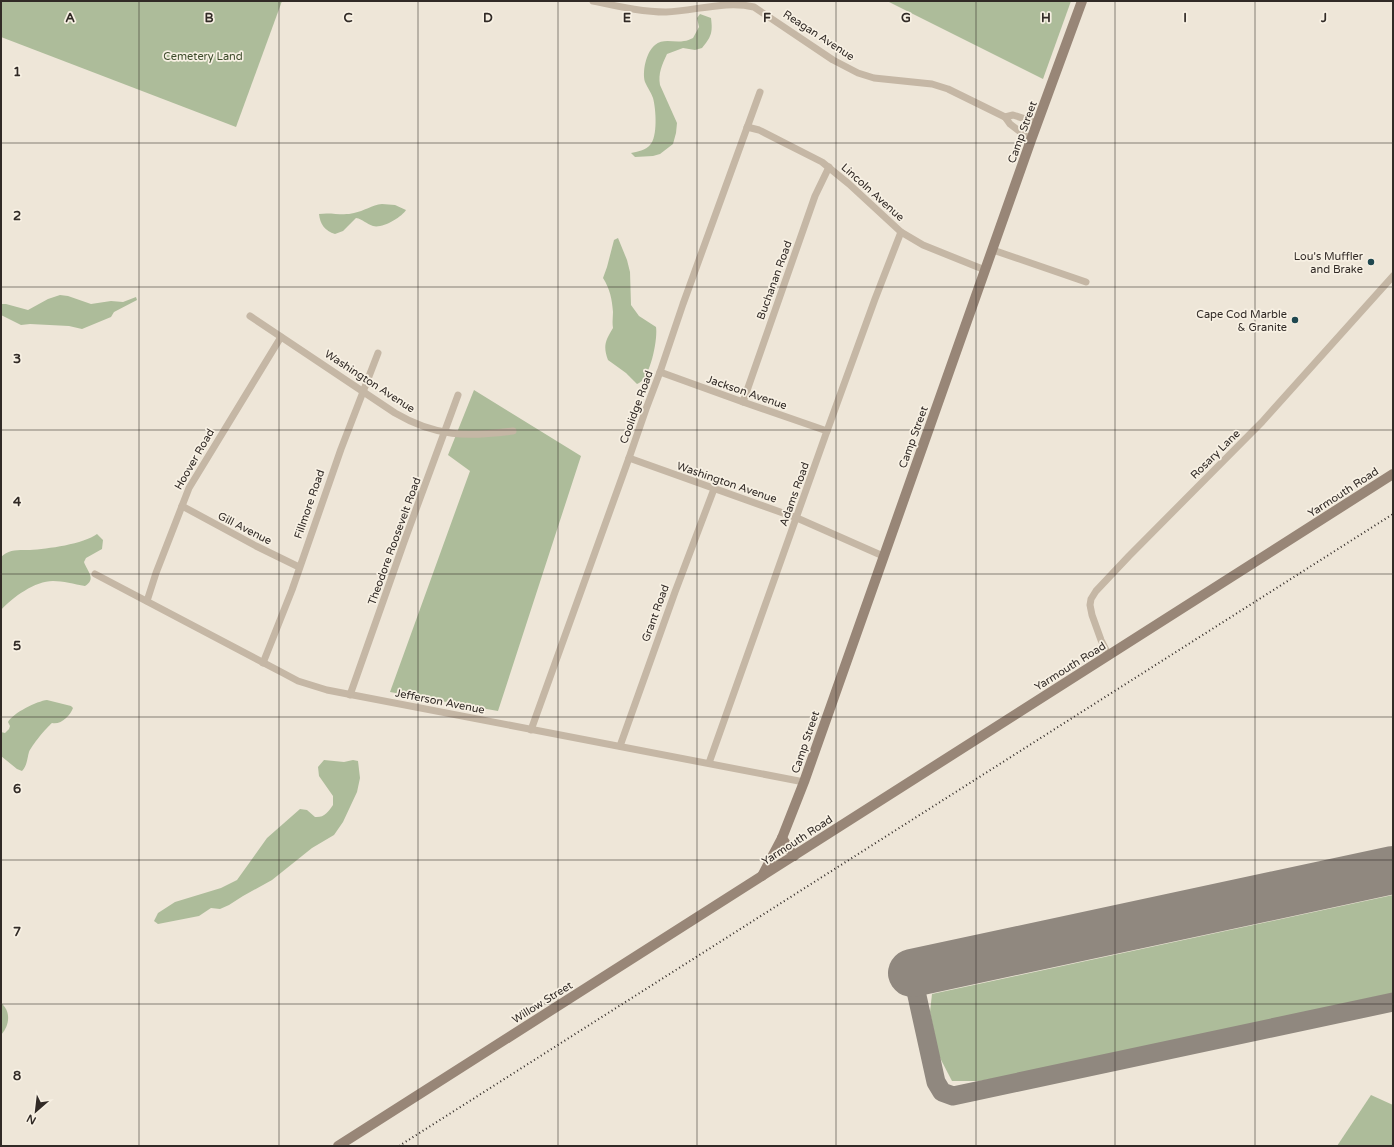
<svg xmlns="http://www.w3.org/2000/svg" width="1394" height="1147" viewBox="0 0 1394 1147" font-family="'Varela Round',sans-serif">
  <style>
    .green { fill: #adbc9a }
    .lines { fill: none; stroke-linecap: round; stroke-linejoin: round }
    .taxiway { stroke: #90887f; stroke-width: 19 }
    .runway { stroke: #90887f; stroke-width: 48 }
    .street { stroke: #c5b7a5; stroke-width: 7 }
    .secondary { stroke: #988677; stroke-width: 10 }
    .rail { stroke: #312a26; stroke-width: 2; stroke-dasharray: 1 3; stroke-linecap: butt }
    .grid { fill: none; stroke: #312a26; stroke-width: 1; stroke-opacity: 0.55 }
    .poi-dot { fill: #1f474f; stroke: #f7f0e3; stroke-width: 1.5 }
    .labels { text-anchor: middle; stroke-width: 3.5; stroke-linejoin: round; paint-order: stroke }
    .street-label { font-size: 11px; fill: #312a26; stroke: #f7f0e3 }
    .park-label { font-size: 11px; fill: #3e4d2c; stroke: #f7f0e3 }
    .poi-label { font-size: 11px; fill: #312a26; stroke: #f7f0e3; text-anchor: end }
    .grid-label { font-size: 13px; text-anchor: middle; font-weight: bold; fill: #312a26; stroke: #f7f0e3; stroke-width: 3.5; stroke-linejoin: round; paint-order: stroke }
  </style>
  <rect width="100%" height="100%" fill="#eee6d8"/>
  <g class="green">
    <path d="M1,1H282L236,127L1,37Z"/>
    <path d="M887,1H1071L1043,79Z"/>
    <path d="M700,14L711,18C713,33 711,37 702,48L695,50L683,48L667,54C662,65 658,73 660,85L677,123L676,133L673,144L660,154L653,156L635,157L631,153C637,152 646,150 650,145C658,137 656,109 653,98C651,92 647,87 645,82C642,72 646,52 655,45C663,38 674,43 684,41C687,41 690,39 693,38L699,27L697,18Z"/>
    <path d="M382,204L395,205L406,210C402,217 382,229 373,226C366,224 363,219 356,218L343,231L335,234C325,231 320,224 319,214C331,212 343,216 354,213C364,211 372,205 382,204Z"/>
    <path d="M618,238L627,260L630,272L631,305L639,316L656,327C658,339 650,381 637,384L626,373L608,360C603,346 605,341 613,328C612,322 613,317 613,312C612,299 610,289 603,278L607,267L614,240Z"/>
    <path d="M60,295L68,296L91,304L111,301L123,302L136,297L137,300L114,312L111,317L82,329L69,326L30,324L21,325L1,315V304H6L28,310L48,299Z"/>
    <path d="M474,390L581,456L498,711L390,692L470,471L448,455Z"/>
    <path d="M97,534L103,540L102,549L86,558L84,562C87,571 97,579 85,586C74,584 63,581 53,581C35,581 13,597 1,610V557C9,549 19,550 30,550C47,549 84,544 97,534Z"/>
    <path d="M47,700L71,706L73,708C70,716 61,725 52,723C46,728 32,745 29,752C27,759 27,766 22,771L17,769L1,756V732L5,733L9,729L10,726L8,722C13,713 37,701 47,700Z"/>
    <path d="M324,760L344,762L353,760L358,761L360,778L357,792L343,822L334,835L312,848L272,880L243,896L229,905L220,909L211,908L199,916L158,924L154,921L158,913L175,902L221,888L237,880L267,838L300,809L307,810L315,817C324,818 328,812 333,805V796L319,776L318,767Z"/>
    <path d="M1393,895V993L1014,1075L979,1081H952L939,1056L930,1012L932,994Z"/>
    <path d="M1,1003C11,1011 10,1025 1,1035Z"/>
    <path d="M1371,1095L1393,1105V1146H1337Z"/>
  </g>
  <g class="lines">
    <path class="taxiway" d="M912,973L936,1082L942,1092L953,1096L1393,1002"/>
    <path class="runway" d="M912,973L1393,870"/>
    <g class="street">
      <path d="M593,1C617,6 641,12 666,12C695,11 726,0 754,7L833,60L858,73L874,78L932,84L948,89L1005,117L1010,124L1031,140"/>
      <path d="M1005,117L1013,115L1038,123"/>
      <path d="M747,127L759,130L822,162L849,184L901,232L923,245L985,270"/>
      <path d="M993,250L1086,282"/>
      <path d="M250,316L395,413C436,437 467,437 513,431"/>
      <path d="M660,372L743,402L827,431"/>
      <path d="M743,402L815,196L829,167"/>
      <path d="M629,458L797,518L883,556"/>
      <path d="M182,506L256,546L299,567"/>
      <path d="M95,574L283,673L298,681L327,690L804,782"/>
      <path d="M147,601L156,573L189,488L281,337"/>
      <path d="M1109,656L1101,640L1092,615L1090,605L1091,599L1096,591L1129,556L1262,422L1393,276"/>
      <path d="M263,663L292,590L341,449L378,353"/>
      <path d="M350,695L404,542L458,395"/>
      <path d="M531,730L629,458L646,409L660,372L683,304L760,92"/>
      <path d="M620,746L675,592L714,489"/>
      <path d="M709,763L827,431L875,299L901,232"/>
    </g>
    <g class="secondary">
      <path d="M782,838L794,856"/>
      <path d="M762,876L782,838L804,782L1031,140L1082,1"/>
      <path d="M338,1146L1393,474"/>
    </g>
    <path class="rail" d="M399,1146L1393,514"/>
  </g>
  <path class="grid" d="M139,1V1146M279,1V1146M418,1V1146M558,1V1146M697,1V1146M836,1V1146M976,1V1146M1115,1V1146M1255,1V1146M1,143H1393M1,287H1393M1,430H1393M1,574H1393M1,717H1393M1,860H1393M1,1004H1393"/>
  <g class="poi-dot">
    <circle cx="1371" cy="262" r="4"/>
    <circle cx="1295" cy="320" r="4"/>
  </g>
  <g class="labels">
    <g class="street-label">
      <text transform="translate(819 35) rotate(33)" y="4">Reagan Avenue</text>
      <text transform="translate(1022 132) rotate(-70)" y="4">Camp Street</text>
      <text transform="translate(873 192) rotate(42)" y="4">Lincoln Avenue</text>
      <text transform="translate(774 280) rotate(-70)" y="4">Buchanan Road</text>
      <text transform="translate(370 381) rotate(33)" y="4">Washington Avenue</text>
      <text transform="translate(747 392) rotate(19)" y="4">Jackson Avenue</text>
      <text transform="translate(636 407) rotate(-70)" y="4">Coolidge Road</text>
      <text transform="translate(913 437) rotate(-70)" y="4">Camp Street</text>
      <text transform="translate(1215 454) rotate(-45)" y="4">Rosary Lane</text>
      <text transform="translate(194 459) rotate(-60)" y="4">Hoover Road</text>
      <text transform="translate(727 482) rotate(19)" y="4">Washington Avenue</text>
      <text transform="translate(1343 492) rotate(-33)" y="4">Yarmouth Road</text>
      <text transform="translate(794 494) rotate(-70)" y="4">Adams Road</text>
      <text transform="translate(309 504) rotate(-71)" y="4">Fillmore Road</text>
      <text transform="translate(245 528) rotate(27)" y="4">Gill Avenue</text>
      <text transform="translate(394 541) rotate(-70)" y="4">Theodore Roosevelt Road</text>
      <text transform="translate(655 613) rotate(-70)" y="4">Grant Road</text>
      <text transform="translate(1070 666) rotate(-32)" y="4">Yarmouth Road</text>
      <text transform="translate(440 701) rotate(11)" y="4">Jefferson Avenue</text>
      <text transform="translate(805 742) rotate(-71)" y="4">Camp Street</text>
      <text transform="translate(797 840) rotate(-33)" y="4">Yarmouth Road</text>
      <text transform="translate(542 1002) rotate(-32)" y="4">Willow Street</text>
    </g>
    <g class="park-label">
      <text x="203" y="60">Cemetery Land</text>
    </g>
    <g class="poi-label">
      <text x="1363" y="260">Lou's Muffler<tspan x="1363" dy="13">and Brake</tspan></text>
      <text x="1287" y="318">Cape Cod Marble<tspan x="1287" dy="13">&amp; Granite</tspan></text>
    </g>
  </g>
  <g class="grid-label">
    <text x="70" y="22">A</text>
    <text x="209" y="22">B</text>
    <text x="348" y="22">C</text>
    <text x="488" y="22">D</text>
    <text x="627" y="22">E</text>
    <text x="767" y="22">F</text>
    <text x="906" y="22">G</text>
    <text x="1046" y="22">H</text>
    <text x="1185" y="22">I</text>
    <text x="1324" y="22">J</text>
    <text x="17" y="76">1</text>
    <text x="17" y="220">2</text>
    <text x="17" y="363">3</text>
    <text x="17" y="506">4</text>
    <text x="17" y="650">5</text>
    <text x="17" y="793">6</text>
    <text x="17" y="936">7</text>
    <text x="17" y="1080">8</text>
  </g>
  <rect width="1394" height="1147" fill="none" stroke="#312a26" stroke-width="4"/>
  <g transform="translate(36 1111) rotate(208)" stroke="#f7f0e3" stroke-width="3" paint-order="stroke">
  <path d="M0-3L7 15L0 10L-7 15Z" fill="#312a26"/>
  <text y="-6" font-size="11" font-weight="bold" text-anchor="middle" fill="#312a26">N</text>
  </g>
</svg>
